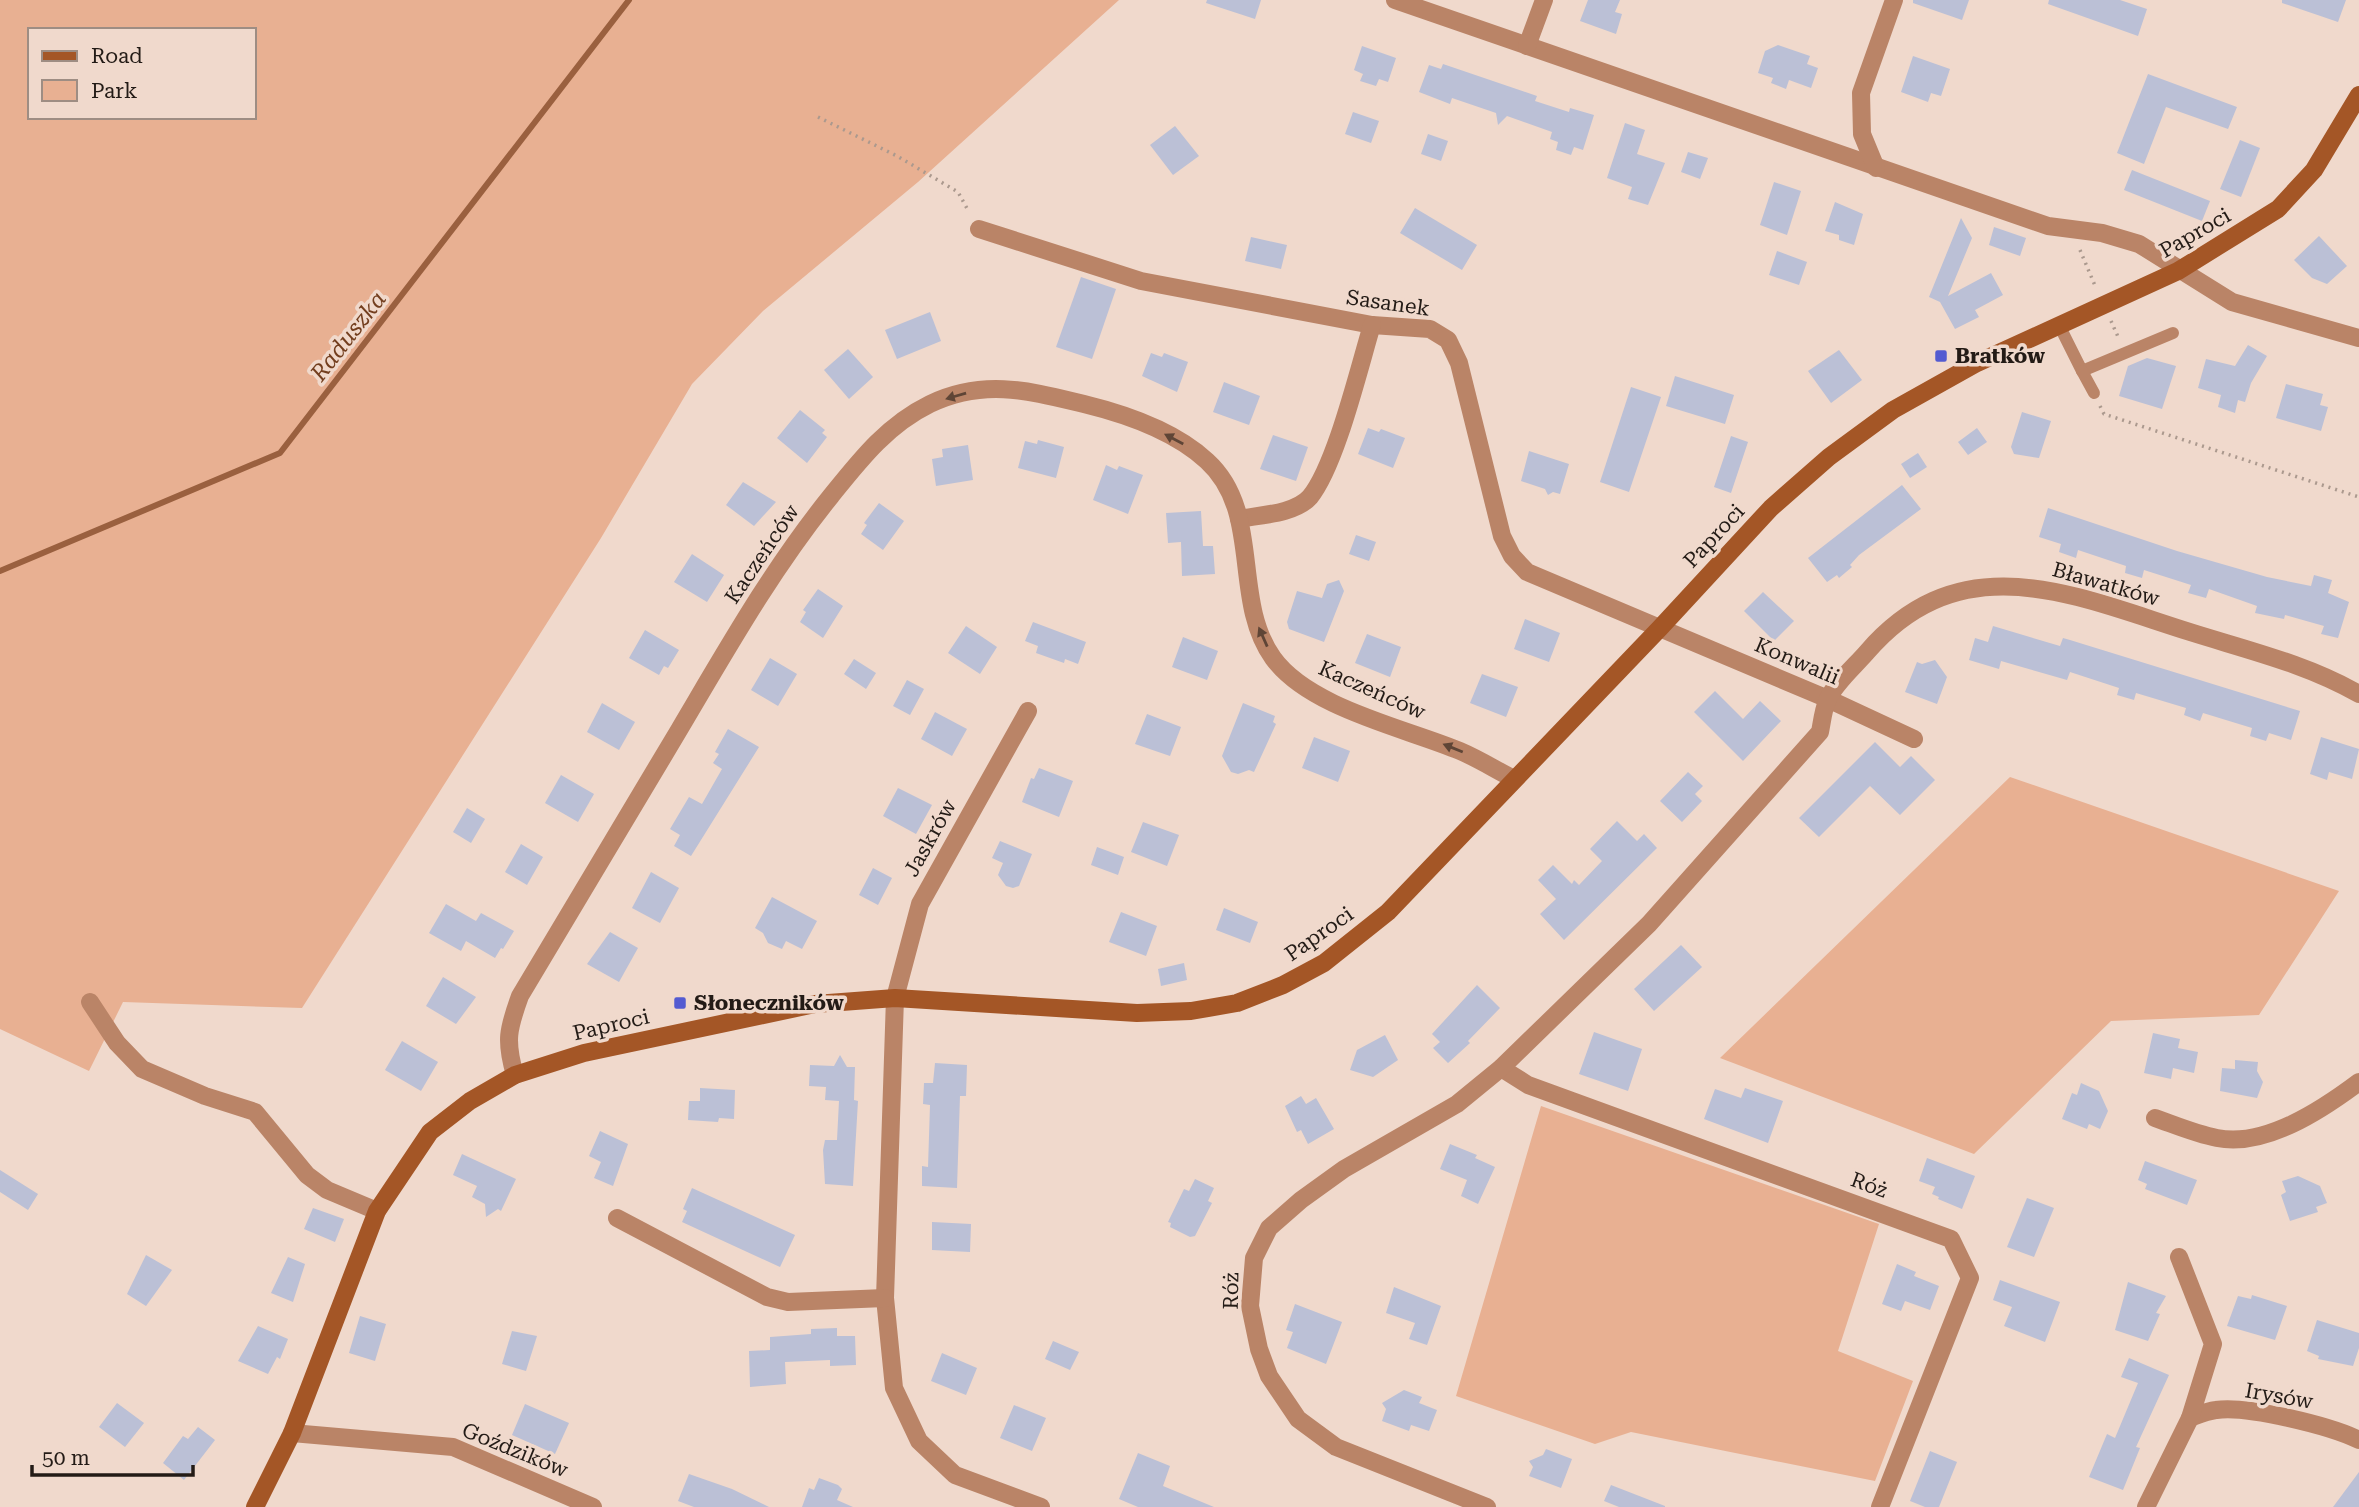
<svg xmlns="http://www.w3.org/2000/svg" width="2359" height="1507" viewBox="0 0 2359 1507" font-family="'Roboto Serif',serif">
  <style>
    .green { fill: #e8b092; fill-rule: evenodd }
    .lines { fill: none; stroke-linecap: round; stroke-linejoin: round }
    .stream { stroke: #9a603f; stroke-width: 6 }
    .building { fill: #bbc0d6 }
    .path { stroke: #ab998e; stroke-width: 3.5; stroke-dasharray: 2 5; stroke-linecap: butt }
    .lane { stroke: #ba8467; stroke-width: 12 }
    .street { stroke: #ba8467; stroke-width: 18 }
    .secondary { stroke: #a45626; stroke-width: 18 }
    .oneway { fill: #5f4536 }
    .poi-dot { fill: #535bd1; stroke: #f0d9cc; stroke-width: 2.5 }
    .labels { text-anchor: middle; stroke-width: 7; stroke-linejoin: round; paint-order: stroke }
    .street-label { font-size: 21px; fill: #231b16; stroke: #f0d9cc }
    .poi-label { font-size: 21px; font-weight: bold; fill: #231b16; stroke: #f0d9cc; text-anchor: start }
    .water-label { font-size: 23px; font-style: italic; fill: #733e1e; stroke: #f0d9cc }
  </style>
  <rect width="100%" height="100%" fill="#f0d9cc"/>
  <g class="green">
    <path d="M0,0H1119L918,182L763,311L692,384L601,538L302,1008L123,1002L89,1071L0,1029ZM30,30H254V117H30Z"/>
    <path d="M2010,777L2339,891L2259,1015L2111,1021L1974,1154L1720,1058Z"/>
    <path d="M1541,1106L1879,1224L1838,1351L1913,1381L1875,1481L1631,1432L1595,1444L1456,1396Z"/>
  </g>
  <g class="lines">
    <path class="stream" d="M0,571L280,453L629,0"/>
  </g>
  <g class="building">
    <path d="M1207,0H1261L1255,19L1206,3Z"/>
    <path d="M1588,0H1620L1615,12L1622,14L1616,34L1580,21Z"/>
    <path d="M1913,0H1969L1962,20L1913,3Z"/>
    <path d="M2049,0H2120L2147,9L2138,36L2048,4Z"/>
    <path d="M2282,0H2346L2338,22L2282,3Z"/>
    <path d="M1778,45L1810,56L1807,64L1818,68L1811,88L1789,80L1786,89L1771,83L1773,78L1758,73L1765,51Z"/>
    <path d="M1362,46L1396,58L1388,82L1379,79L1376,86L1360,81L1363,74L1354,70Z"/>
    <path d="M1913,56L1950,69L1941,96L1931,93L1928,102L1901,92Z"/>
    <path d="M1443,64L1537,96L1535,101L1569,112L1570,108L1594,115L1583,150L1574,147L1571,155L1556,150L1558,142L1550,139L1552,132L1507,116L1498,125L1496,113L1452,98L1450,104L1419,92L1429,65L1441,69Z"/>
    <path d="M2148,74L2237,107L2228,129L2166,107L2144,164L2117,153Z"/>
    <path d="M1353,112L1379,121L1371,143L1345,134Z"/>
    <path d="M1625,123L1645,130L1637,154L1665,163L1648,205L1628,199L1632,187L1607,178Z"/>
    <path d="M1175,126L1199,156L1173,175L1150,145Z"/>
    <path d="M1428,134L1448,141L1441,161L1421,154Z"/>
    <path d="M2240,140L2260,148L2241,197L2220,189Z"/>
    <path d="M1688,152L1708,158L1700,179L1681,172Z"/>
    <path d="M2132,170L2210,201L2202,221L2124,190Z"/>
    <path d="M1774,182L1801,191L1787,235L1760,225Z"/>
    <path d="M1835,202L1863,214L1854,245L1839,240V235L1825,231Z"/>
    <path d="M1415,208L1477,245L1462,270L1400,233Z"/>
    <path d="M1961,218L1972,238L1948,296L1991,273L2003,295L1975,310L1979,317L1955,329L1940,302L1929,297Z"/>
    <path d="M1994,227L2026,238L2020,256L1989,245Z"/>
    <path d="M2319,236L2347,266L2327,284L2312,278L2294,260Z"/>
    <path d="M1251,237L1287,245L1281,269L1245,261Z"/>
    <path d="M1777,251L1807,262L1799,285L1769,275Z"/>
    <path d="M1081,277L1116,289L1092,359L1056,347Z"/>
    <path d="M930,312L941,341L897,359L885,330Z"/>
    <path d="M2248,345L2267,356L2251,383L2245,402L2238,400L2235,413L2218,407L2221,395L2198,388L2206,359L2235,366Z"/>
    <path d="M848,349L873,377L849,399L824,370Z"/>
    <path d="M1839,350L1862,380L1831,403L1808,371Z"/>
    <path d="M1151,353L1162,357L1164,353L1188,362L1177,392L1142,376Z"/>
    <path d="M2147,358L2176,366L2162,409L2119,396L2128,366Z"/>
    <path d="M1675,376L1734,395L1725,424L1666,406Z"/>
    <path d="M1224,382L1260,396L1249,425L1213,412Z"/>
    <path d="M2286,384L2323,394L2320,405L2328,407L2321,431L2276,418Z"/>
    <path d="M1631,387L1661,397L1629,492L1600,482Z"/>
    <path d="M800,410L825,430L822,433L827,437L807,463L777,438Z"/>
    <path d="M2022,412L2051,421L2039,458L2014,454L2011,447Z"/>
    <path d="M1368,428L1379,432L1381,429L1405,438L1393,468L1358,454Z"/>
    <path d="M1977,428L1987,442L1968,455L1958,442Z"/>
    <path d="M1273,435L1308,447L1296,481L1260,469Z"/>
    <path d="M1731,436L1748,442L1731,493L1714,487Z"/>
    <path d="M1038,440L1064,447L1056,478L1018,468L1025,441L1037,444Z"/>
    <path d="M968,445L973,480L936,486L932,459L943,457L942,449Z"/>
    <path d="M1529,451L1569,464L1560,494L1553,492L1548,495L1545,489L1521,481Z"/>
    <path d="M1918,453L1927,467L1910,478L1901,464Z"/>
    <path d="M1106,465L1117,470L1119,466L1143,475L1128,514L1093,500Z"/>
    <path d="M743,482L776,502L754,526L726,505Z"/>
    <path d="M1902,485L1921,509L1859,555L1850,565L1852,567L1839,578L1837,575L1827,582L1808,558Z"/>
    <path d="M879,503L904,521L883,550L861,534L867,525L864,523Z"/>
    <path d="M2048,508L2177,551L2267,577L2311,586L2314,575L2332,580L2328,593L2349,602L2338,638L2321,634L2324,626L2285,615L2284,619L2255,613L2257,606L2209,589L2206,598L2188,593L2191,585L2144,570L2142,578L2125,573L2126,566L2078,550L2076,558L2059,552L2061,544L2039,537Z"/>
    <path d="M1201,511L1203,546H1213L1215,574L1182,576L1181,542L1168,543L1166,513Z"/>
    <path d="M1356,535L1376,542L1369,561L1349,554Z"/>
    <path d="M692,554L724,575L707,602L674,582Z"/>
    <path d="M1339,580L1344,591L1324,642L1289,629L1287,622L1297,591L1322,598L1327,584Z"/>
    <path d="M818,589L843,606L823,638L800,622L806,612L803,610Z"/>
    <path d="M1763,592L1794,621L1774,641L1744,611Z"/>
    <path d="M1525,619L1560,633L1549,662L1514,649Z"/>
    <path d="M1033,622L1086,642L1078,664L1065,659L1064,663L1036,653L1038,646L1025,641Z"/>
    <path d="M966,626L997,647L980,674L948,653Z"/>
    <path d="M1993,626L2060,646L2063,638L2070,640L2300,711L2291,740L2269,733L2266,741L2250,736L2252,728L2203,713L2200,721L2184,715L2186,708L2136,693L2134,700L2117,695L2119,688L2070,672L2067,680L2001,661L1999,669L1969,660L1975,638L1988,642Z"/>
    <path d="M645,630L679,650L668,668L664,666L659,675L629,658Z"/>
    <path d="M1367,634L1401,647L1390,677L1355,663Z"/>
    <path d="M1183,637L1218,651L1207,680L1172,667Z"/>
    <path d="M770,658L797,674L778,706L751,690Z"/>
    <path d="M854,659L876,673L866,689L844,674Z"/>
    <path d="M1935,660L1947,677L1937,704L1905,692L1917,662L1922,664Z"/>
    <path d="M1482,674L1518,687L1506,717L1470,703Z"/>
    <path d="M907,680L924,689L910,715L893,706Z"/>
    <path d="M1715,691L1743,719L1760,701L1781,721L1743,761L1694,712Z"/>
    <path d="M602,703L635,722L619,750L587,732Z"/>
    <path d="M1243,703L1275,716L1273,722L1276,724L1254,772L1249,770L1238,774L1231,772L1222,756Z"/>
    <path d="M935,712L967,729L952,756L921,739Z"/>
    <path d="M1147,714L1181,727L1170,756L1135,744Z"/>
    <path d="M728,729L759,747L691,856L674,846L680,835L670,829L689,797L702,804L722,769L713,763L719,754L715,752Z"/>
    <path d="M1314,737L1350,751L1338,782L1302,768Z"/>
    <path d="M2321,737L2359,749L2352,779L2329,772L2327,780L2310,774Z"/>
    <path d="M1875,742L1900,767L1911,756L1935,780L1900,815L1870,786L1819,837L1799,818Z"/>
    <path d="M1039,768L1073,781L1059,817L1022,802L1031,778L1034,779Z"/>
    <path d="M1688,772L1703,786L1695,794L1702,801L1682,822L1660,801Z"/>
    <path d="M561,775L594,794L578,822L545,803Z"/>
    <path d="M898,788L932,805L916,834L883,816Z"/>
    <path d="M467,808L485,819L471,843L453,832Z"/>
    <path d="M1617,821L1637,841L1644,834L1657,848L1564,940L1540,914L1556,899L1538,880L1553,865L1572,884L1574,880L1579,885L1602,861L1590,849Z"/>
    <path d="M1143,822L1179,835L1167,866L1131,852Z"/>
    <path d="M1000,841L1032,854L1019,886L1013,888L1006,886L998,875L1003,863L992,858Z"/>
    <path d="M521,844L543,857L527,885L505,872Z"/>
    <path d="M1097,847L1124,857L1118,875L1091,865Z"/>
    <path d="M873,868L892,878L878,905L859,895Z"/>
    <path d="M651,872L679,888L660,923L632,908Z"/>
    <path d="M772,897L817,921L802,949L786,941L782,949L768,943L763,933L755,928Z"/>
    <path d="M446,904L476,921L481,913L514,931L503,949L501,948L495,958L466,941L461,951L429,933Z"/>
    <path d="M1224,908L1258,922L1250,943L1216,930Z"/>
    <path d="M1121,912L1157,926L1146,956L1109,942Z"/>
    <path d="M610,932L638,948L619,982L587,964Z"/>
    <path d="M1681,945L1702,967L1654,1011L1634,989Z"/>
    <path d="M1184,963L1187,980L1161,986L1158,969Z"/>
    <path d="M443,977L476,997L456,1024L426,1006Z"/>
    <path d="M1477,985L1500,1008L1468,1041L1470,1043L1448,1063L1433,1048L1440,1042L1432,1034Z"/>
    <path d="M1594,1032L1642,1049L1628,1091L1579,1074Z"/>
    <path d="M2153,1033L2180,1039L2178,1048L2198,1052L2194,1073L2173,1068L2171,1079L2144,1073Z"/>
    <path d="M1385,1035L1398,1060L1373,1077L1350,1070L1357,1050Z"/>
    <path d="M402,1041L438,1062L421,1091L385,1070Z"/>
    <path d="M840,1055L847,1067H855L854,1100L858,1101L853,1186L825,1184L823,1150L825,1140H837L839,1101L825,1100L826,1087L809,1086L810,1065L834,1066Z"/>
    <path d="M2235,1060L2258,1062L2257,1071L2263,1082L2257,1098L2220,1091L2222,1068L2235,1069Z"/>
    <path d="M935,1063L967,1065L966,1096H960L957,1188L922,1186V1166L928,1167L930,1105L923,1104L924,1083H933Z"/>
    <path d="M2081,1083L2099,1091L2108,1111L2100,1129L2089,1124L2087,1129L2062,1119L2072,1093L2077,1095Z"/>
    <path d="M700,1088L735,1090L734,1119L719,1118L718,1122L688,1120L689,1101H700Z"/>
    <path d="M1745,1088L1783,1101L1768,1143L1704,1119L1715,1089L1741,1098Z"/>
    <path d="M1301,1096L1306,1104L1316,1098L1334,1129L1308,1144L1301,1130L1297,1132L1285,1106Z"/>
    <path d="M600,1131L628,1144L613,1186L594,1178L601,1162L589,1156Z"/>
    <path d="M1450,1144L1477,1155L1475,1158L1495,1167L1478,1204L1461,1196L1467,1180L1440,1169Z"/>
    <path d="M462,1154L516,1179L501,1211L498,1209L486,1217L485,1204L472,1197L477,1186L453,1175Z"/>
    <path d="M1927,1158L1975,1176L1962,1209L1938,1199L1939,1197L1932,1194L1935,1187L1919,1181Z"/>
    <path d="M2145,1161L2197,1180L2187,1205L2145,1189L2147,1184L2138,1180Z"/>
    <path d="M0,1170L38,1194L28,1210L0,1192Z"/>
    <path d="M2298,1176L2320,1186L2327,1203L2316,1207L2318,1212L2290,1221L2281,1195L2286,1192L2282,1181Z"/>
    <path d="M1195,1179L1214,1188L1208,1201L1212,1203L1195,1236L1190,1237L1170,1227L1171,1223L1168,1222L1184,1189L1189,1191Z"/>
    <path d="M692,1188L795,1235L780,1267L682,1222L687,1211L683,1209Z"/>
    <path d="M2027,1198L2054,1208L2034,1257L2007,1247Z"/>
    <path d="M313,1208L344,1219L335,1242L304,1229Z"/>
    <path d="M932,1222L971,1224L970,1252L932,1250Z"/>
    <path d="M146,1255L172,1270L146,1306L127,1294Z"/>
    <path d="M288,1257L305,1264L293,1302L271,1293Z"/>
    <path d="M1897,1264L1916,1272L1914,1276L1939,1286L1930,1310L1905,1301L1901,1311L1882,1304Z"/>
    <path d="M2000,1280L2060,1302L2045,1342L2004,1326L2012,1307L1993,1300Z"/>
    <path d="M2128,1282L2166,1296L2156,1313L2160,1314L2148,1341L2115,1330Z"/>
    <path d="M1394,1287L1441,1306L1427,1345L1409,1339L1415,1323L1386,1313Z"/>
    <path d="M2252,1295L2287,1306L2275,1340L2227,1326L2238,1296L2251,1299Z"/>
    <path d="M1295,1304L1342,1322L1326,1364L1287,1348L1293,1332L1286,1330Z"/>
    <path d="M360,1316L386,1324L375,1361L349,1353Z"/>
    <path d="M2317,1320L2359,1333V1348L2353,1366L2318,1359L2319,1356L2307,1351Z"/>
    <path d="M258,1326L288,1339L280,1359L277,1357L268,1374L238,1361Z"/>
    <path d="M837,1328V1336H855L856,1365L830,1366V1360L785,1362L786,1384L750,1387L749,1351L770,1350V1337L811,1334V1329Z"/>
    <path d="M512,1331L537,1336L526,1371L502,1364Z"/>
    <path d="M1053,1341L1079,1352L1070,1370L1045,1359Z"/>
    <path d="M942,1353L977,1368L966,1395L931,1381Z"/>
    <path d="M2129,1358L2169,1375L2136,1447L2140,1448L2123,1490L2089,1477L2107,1434L2115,1438L2138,1383L2121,1377Z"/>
    <path d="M1404,1390L1422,1397L1419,1403L1437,1410L1429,1431L1411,1425L1409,1431L1382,1421L1386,1409L1382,1403Z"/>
    <path d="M117,1403L144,1423L125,1447L99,1427Z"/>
    <path d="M525,1404L569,1423L555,1454L512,1435Z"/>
    <path d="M1014,1405L1046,1418L1032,1451L1000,1438Z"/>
    <path d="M198,1427L215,1440L184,1480L163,1463L183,1436L188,1439Z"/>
    <path d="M1546,1449L1572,1459L1561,1488L1529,1476L1533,1467L1529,1461L1543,1455Z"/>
    <path d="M1930,1451L1957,1462L1939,1507H1925L1910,1501Z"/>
    <path d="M1138,1453L1170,1466L1163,1486L1214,1507H1138L1119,1499Z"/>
    <path d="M2359,1472V1507H2333Z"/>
    <path d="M689,1474L732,1489L769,1507H694L678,1501Z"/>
    <path d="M819,1478L838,1485L842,1489L837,1500L853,1507H802L809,1488L814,1490Z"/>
    <path d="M1611,1485L1665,1506V1507H1619L1604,1501Z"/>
  </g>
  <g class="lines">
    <g class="path">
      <path d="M818,117L897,156L958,192L969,212"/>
      <path d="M2080,250L2096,288"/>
      <path d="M2111,321L2119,339"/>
      <path d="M2100,406L2104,414L2359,497"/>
    </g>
    <g class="lane">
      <path d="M2059,325L2082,371L2173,333"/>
      <path d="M2082,371L2094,393"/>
    </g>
    <g class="street">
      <path d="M1395,0L2048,226L2102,233L2139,244L2232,302L2359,338"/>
      <path d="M1527,46L1544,0"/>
      <path d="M1876,168L1862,134L1861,93L1894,0"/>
      <path d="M979,229L1141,281L1372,325L1430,329L1448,340L1459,363L1502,536L1512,556L1527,572L1828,699L1914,739"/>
      <path d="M1239,519C1260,515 1295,514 1310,497C1336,465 1359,368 1372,325"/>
      <path d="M1028,711L920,904L895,998L885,1298L894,1388L919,1441L955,1475L1041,1507"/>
      <path d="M90,1002L117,1043L142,1069L205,1096L255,1112L307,1175L327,1190L377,1211"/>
      <path d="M1501,1068L1528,1085L1951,1239L1970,1278L1880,1507"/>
      <path d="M515,1075C505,1041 508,1029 520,996C573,907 626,819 679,730C727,649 772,569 831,496C860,460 887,425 930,404C984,378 1030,391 1084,404C1125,414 1176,432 1207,461C1263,512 1231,599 1273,658C1309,708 1405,728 1460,751C1479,759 1496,770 1514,779"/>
      <path d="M2155,1118C2175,1125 2196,1134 2217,1138C2265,1148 2323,1109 2359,1082"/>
      <path d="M617,1218L767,1297L788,1302L885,1298"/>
      <path d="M2190,1418C2198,1415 2207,1411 2216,1410C2246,1405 2331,1426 2359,1440"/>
      <path d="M292,1433L453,1447L593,1507"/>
      <path d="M1487,1507L1336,1447L1298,1419L1269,1376L1259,1349L1250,1306L1254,1258L1269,1228L1301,1200L1344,1169L1457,1104L1501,1068L1649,924L1820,732C1822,722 1823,711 1827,701C1834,684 1855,666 1867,652C1962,542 2075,596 2190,632C2247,650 2307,664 2359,694"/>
      <path d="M2146,1507L2190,1418L2213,1344L2179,1257"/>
    </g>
    <path class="secondary" d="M255,1507L292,1433L377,1211L430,1132L470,1101L515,1075L584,1053L815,1004L895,998L1137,1013L1191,1011L1237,1003L1283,985L1324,963L1388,912L1660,628L1771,508L1829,457L1893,410L1977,363L2178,271L2278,209L2314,170L2359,95"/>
  </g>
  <defs><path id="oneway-solid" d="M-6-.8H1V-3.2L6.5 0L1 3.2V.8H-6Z" transform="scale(1.75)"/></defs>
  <g class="oneway">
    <use href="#oneway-solid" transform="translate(956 396) rotate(164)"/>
    <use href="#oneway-solid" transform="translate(1174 439) rotate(-152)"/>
    <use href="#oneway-solid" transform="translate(1263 637) rotate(-114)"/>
    <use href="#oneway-solid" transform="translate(1453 748) rotate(-158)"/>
  </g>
  <g class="poi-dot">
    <rect x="1934" y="349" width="14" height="14" rx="3.5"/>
    <rect x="673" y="996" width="14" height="14" rx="3.5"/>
  </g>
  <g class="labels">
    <g class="street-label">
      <text transform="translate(2195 233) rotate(-30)" y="7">Paproci</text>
      <text transform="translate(1388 303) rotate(8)" y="7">Sasanek</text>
      <text transform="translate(1714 536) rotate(-47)" y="7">Paproci</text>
      <text transform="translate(762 554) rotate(-56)" y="7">Kaczeńców</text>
      <text transform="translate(2106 584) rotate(16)" y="7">Bławatków</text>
      <text transform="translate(1797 661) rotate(23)" y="7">Konwalii</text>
      <text transform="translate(1372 690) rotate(24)" y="7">Kaczeńców</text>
      <text transform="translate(930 838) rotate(-61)" y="7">Jaskrów</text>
      <text transform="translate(1319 934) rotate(-35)" y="7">Paproci</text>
      <text transform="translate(611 1025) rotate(-13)" y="7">Paproci</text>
      <text transform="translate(1869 1185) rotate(20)" y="7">Róż</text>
      <text transform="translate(1231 1291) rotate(-89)" y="7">Róż</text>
      <text transform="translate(2279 1396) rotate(10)" y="7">Irysów</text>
      <text transform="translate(515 1450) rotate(22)" y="7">Goździków</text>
    </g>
    <g class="poi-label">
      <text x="1955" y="363">Bratków</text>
      <text x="694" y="1010">Słoneczników</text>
    </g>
    <g class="water-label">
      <text transform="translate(348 336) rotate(-52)" y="8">Raduszka</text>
    </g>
  </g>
  <rect x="28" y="28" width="228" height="91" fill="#f0d9cc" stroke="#9e8d83" stroke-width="2"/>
  <rect x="42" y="51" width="35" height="10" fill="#a45626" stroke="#9e8d83" stroke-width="2"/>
  <text x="91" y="63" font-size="21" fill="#231b16">Road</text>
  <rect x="42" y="80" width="35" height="21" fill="#e8b092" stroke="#9e8d83" stroke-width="2"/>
  <text x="91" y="98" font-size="21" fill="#231b16">Park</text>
  <path d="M32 1465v10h161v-10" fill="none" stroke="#231b16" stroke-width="3.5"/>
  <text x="42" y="1465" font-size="21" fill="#231b16" stroke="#f0d9cc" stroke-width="5" paint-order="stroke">50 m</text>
</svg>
